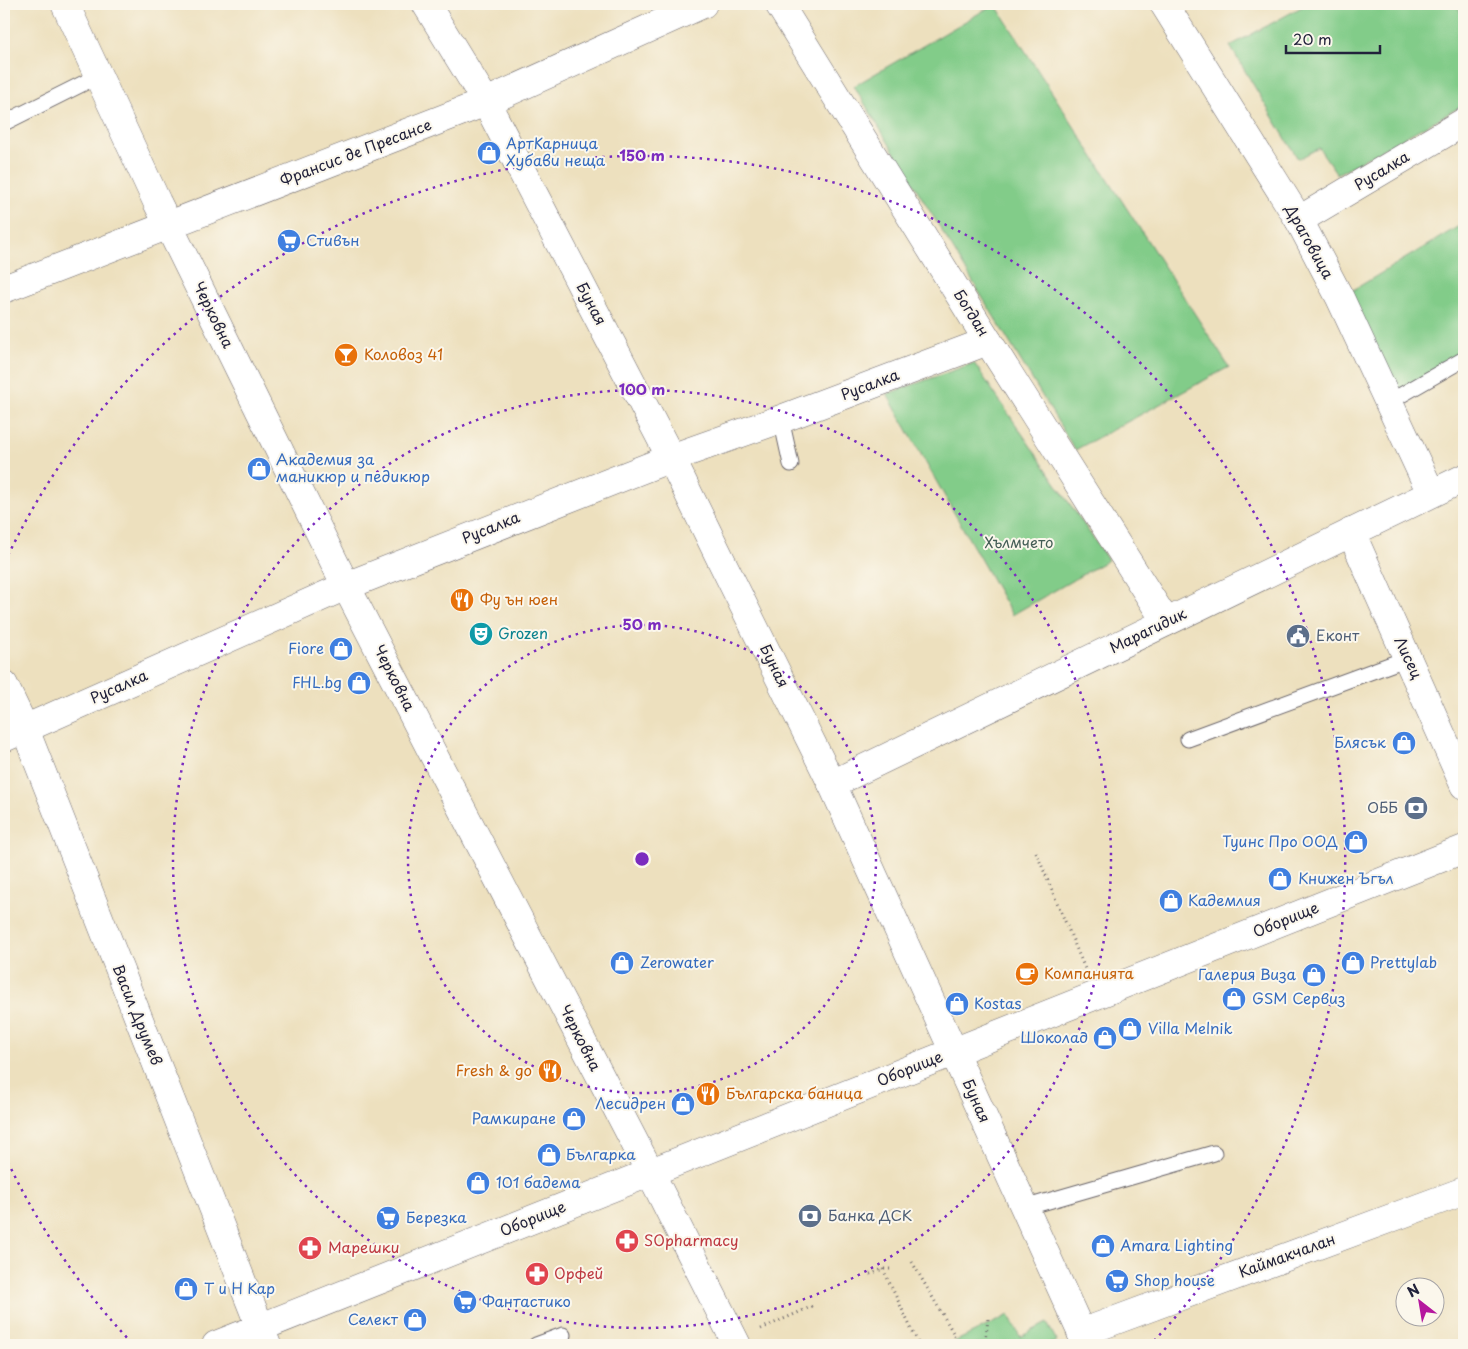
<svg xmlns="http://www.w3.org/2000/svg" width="1468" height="1349" viewBox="0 0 1468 1349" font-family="'Playpen Sans',sans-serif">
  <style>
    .green { fill: #82cc89; stroke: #527762 }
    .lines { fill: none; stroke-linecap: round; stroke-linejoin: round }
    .lane-casing { stroke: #696469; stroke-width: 17 }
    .street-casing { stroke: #696469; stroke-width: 29 }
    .secondary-casing { stroke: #696469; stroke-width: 29 }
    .path { stroke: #696469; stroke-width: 3; stroke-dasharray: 1 4; stroke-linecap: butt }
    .lane { stroke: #fff; stroke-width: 15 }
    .street { stroke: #fff; stroke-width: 28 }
    .secondary { stroke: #fff; stroke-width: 28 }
    .ring { fill: none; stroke: #7b2cbf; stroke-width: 2.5; stroke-dasharray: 2.5 5 }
    .labels { text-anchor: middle; stroke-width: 4; stroke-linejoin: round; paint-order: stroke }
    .shop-label { font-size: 15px; fill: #366cbe; stroke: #fbf7ec; text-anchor: start }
    .street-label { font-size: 15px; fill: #22223b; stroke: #fbf7ec }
    .food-label { font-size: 15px; fill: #c56008; stroke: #fbf7ec; text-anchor: start }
    .park-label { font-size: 15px; fill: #445e56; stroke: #fbf7ec }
    .culture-label { font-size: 15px; fill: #0d838f; stroke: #fbf7ec; text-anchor: start }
    .service-label { font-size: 15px; fill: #4e5e75; stroke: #fbf7ec; text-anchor: start }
    .health-label { font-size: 15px; fill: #be3a42; stroke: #fbf7ec; text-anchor: start }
    .centre { fill: #7b2cbf; stroke: #fbf7ec; stroke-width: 2.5 }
    .ring-label { font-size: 15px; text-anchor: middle; font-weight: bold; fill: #7b2cbf; stroke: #fbf7ec; stroke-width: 4; stroke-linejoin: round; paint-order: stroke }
  </style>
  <rect width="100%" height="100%" fill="#fbf7ec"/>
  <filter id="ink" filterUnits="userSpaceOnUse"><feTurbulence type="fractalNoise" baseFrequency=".02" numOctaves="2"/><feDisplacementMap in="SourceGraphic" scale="10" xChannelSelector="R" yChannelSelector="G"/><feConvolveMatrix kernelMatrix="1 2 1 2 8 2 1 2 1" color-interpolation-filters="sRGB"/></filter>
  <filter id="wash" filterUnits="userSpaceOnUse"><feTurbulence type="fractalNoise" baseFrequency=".0096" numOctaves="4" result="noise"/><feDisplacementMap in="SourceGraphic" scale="20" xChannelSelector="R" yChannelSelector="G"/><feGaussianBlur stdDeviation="1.12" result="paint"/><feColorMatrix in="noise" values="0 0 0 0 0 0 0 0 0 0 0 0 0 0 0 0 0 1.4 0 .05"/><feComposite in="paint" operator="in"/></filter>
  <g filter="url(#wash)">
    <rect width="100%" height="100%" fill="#ede0be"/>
    <g class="green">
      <path d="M995,4L1229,367L1075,450L854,86Z"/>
      <path d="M1307,4H1456L1464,18V105L1337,174L1319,148L1298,159L1230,46Z"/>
      <path d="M1464,223V360L1389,402L1340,298Z"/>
      <path d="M974,363L1108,560L1012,615L887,394Z"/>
      <path d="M1009,1315L1020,1337L1047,1323L1057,1341L1048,1345H948Z"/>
    </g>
  </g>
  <g filter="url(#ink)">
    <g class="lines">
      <g class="lane-casing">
        <g id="lane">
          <path d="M4,123L98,76"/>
          <path d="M1389,402L1464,359"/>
          <path d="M781,419L791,464"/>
          <path d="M1188,739L1408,658"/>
          <path d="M1024,1208L1214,1153"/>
          <path d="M536,1345L563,1335"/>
        </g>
      </g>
      <g class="street-casing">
        <g id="street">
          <path d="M426,4L486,102L671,458L723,564L832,784L1087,1345"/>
          <path d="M779,4L988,341L1166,622"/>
          <path d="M1164,4L1299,220L1340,298L1431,493"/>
          <path d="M1299,220L1464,122"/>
          <path d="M4,289L486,102L703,4"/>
          <path d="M1351,532L1464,785"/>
          <path d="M4,685L25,729L267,1345"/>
          <path d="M4,738L346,586L671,458L781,419L988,341"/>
          <path d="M832,784L1464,478"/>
          <path d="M1081,1333L1464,1191"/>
        </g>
      </g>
      <g class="secondary-casing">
        <g id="secondary">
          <path d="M65,4L157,202L346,586L650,1172L737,1345"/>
          <path d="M216,1345L1464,849"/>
        </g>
      </g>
      <g class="path">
        <path d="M1036,852L1085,969"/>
        <path d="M912,1262L958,1341L972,1345"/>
        <path d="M883,1269L919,1345"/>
        <path d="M870,1274L883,1269H892"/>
        <path d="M761,1329L815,1305"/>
        <path d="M985,1345L988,1319"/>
      </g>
      <use href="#lane" class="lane"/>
      <use href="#street" class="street"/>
      <use href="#secondary" class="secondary"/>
    </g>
  </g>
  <g class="ring">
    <circle cx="642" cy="859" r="234"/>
    <circle cx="642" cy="859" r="469"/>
    <path d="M132 1343A703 703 0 0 1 5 1156M5 562A703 703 0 1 1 1152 1343"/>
  </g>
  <defs>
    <g id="shop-disc" transform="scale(1.25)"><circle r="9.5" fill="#3f7fe0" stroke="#fbf7ec"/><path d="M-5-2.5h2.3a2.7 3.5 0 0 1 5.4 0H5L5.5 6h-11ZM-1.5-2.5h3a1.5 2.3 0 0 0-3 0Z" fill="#fff"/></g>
    <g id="supermarket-disc" transform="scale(1.25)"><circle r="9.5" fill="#3f7fe0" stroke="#fbf7ec"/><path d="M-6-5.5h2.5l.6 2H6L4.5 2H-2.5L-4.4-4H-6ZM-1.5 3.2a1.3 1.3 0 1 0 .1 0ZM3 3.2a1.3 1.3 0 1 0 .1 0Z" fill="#fff"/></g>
    <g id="bar-disc" transform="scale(1.25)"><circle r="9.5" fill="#e8710a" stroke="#fbf7ec"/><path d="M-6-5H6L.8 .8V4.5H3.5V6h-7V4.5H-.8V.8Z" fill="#fff"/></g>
    <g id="restaurant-disc" transform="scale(1.25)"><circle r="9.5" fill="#e8710a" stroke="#fbf7ec"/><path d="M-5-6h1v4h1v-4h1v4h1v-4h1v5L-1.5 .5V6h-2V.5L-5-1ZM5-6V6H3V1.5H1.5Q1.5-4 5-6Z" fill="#fff"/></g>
    <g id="theatre-disc" transform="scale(1.25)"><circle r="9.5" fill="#0f9aa8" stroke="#fbf7ec"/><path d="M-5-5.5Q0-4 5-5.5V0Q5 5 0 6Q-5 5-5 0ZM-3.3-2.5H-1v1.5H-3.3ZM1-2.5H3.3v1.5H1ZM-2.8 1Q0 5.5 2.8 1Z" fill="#fff"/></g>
    <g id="civic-disc" transform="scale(1.25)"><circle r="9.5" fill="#5c6f8a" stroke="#fbf7ec"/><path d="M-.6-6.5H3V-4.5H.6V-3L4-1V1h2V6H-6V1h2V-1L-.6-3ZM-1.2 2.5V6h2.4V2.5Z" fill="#fff"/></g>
    <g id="bank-disc" transform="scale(1.25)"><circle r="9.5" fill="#5c6f8a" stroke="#fbf7ec"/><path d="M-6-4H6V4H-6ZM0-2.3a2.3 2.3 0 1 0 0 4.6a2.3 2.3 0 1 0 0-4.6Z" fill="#fff"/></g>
    <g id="cafe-disc" transform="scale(1.25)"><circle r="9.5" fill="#e8710a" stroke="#fbf7ec"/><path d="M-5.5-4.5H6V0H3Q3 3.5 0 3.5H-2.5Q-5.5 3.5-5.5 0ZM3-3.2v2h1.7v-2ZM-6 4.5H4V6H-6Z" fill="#fff"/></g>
    <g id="pharmacy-disc" transform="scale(1.25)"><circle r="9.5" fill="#e0444e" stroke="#fbf7ec"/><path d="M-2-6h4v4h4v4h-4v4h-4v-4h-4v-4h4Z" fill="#fff"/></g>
  </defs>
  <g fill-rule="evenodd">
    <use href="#shop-disc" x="489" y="153"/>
    <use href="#supermarket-disc" x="289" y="241"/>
    <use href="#bar-disc" x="346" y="355"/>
    <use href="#shop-disc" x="259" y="469"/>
    <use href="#restaurant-disc" x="462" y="600"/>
    <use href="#theatre-disc" x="481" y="634"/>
    <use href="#civic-disc" x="1298" y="636"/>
    <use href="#shop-disc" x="341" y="649"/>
    <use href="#shop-disc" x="359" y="683"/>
    <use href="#shop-disc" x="1404" y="743"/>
    <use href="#bank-disc" x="1416" y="808"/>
    <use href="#shop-disc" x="1356" y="842"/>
    <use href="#shop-disc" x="1280" y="879"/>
    <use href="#shop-disc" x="1171" y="901"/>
    <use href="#shop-disc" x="622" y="963"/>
    <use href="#shop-disc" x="1353" y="963"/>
    <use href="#cafe-disc" x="1027" y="974"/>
    <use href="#shop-disc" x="1314" y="975"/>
    <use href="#shop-disc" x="1234" y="999"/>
    <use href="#shop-disc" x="957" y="1004"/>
    <use href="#shop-disc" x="1130" y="1029"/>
    <use href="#shop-disc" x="1105" y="1038"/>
    <use href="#restaurant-disc" x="550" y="1071"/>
    <use href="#restaurant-disc" x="708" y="1094"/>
    <use href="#shop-disc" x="683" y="1104"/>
    <use href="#shop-disc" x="574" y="1119"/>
    <use href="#shop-disc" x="549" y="1155"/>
    <use href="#shop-disc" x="478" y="1183"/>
    <use href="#bank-disc" x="810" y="1216"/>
    <use href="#supermarket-disc" x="388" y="1218"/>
    <use href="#pharmacy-disc" x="627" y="1241"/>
    <use href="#shop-disc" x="1103" y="1246"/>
    <use href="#pharmacy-disc" x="310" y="1248"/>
    <use href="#pharmacy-disc" x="537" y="1274"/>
    <use href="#supermarket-disc" x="1117" y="1281"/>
    <use href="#shop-disc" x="186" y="1289"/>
    <use href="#supermarket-disc" x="465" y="1302"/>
    <use href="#shop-disc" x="415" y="1320"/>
  </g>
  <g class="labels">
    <g class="shop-label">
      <text x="506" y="149">АртКарница<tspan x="506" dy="17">Хубави неща</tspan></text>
      <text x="306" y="246">Стивън</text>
      <text x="276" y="465">Академия за<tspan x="276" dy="17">маникюр и педикюр</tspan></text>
      <text x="324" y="654" text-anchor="end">Fiore</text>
      <text x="342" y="688" text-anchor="end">FHL.bg</text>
      <text x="1386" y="748" text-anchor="end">Блясък</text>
      <text x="1338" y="847" text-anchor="end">Туинс Про ООД</text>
      <text x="1298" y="884">Книжен Ъгъл</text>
      <text x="1188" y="906">Кадемлия</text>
      <text x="640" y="968">Zerowater</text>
      <text x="1370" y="968">Prettylab</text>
      <text x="1296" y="980" text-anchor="end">Галерия Виза</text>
      <text x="1252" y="1004">GSM Сервиз</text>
      <text x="974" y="1009">Kostas</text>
      <text x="1148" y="1034">Villa Melnik</text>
      <text x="1088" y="1043" text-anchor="end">Шоколад</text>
      <text x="666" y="1109" text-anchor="end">Лесидрен</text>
      <text x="556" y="1124" text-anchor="end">Рамкиране</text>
      <text x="566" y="1160">Българка</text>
      <text x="496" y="1188">101 бадема</text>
      <text x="406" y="1223">Березка</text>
      <text x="1120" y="1251">Amara Lighting</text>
      <text x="1134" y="1286">Shop house</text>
      <text x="204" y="1294">Т и Н Кар</text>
      <text x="482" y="1307">Фантастико</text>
      <text x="398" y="1325" text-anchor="end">Селект</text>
    </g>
    <g class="street-label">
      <text transform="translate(356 153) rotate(-21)" y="5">Франсис де Пресансе</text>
      <text transform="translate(1382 171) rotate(-31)" y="5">Русалка</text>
      <text transform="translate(1309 242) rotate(61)" y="5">Драговица</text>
      <text transform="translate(591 304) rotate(62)" y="5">Буная</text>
      <text transform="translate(971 313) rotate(58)" y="5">Богдан</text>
      <text transform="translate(213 315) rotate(64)" y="5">Черковна</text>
      <text transform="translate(870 385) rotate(-21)" y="5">Русалка</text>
      <text transform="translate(491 528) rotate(-22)" y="5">Русалка</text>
      <text transform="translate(1148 631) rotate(-26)" y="5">Марагидик</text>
      <text transform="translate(1408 658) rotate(65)" y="5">Лисец</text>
      <text transform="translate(774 666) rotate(64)" y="5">Буная</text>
      <text transform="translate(394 678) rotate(63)" y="5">Черковна</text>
      <text transform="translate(119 687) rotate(-24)" y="5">Русалка</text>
      <text transform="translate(1286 920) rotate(-22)" y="5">Оборище</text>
      <text transform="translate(137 1015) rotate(68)" y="5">Васил Друмев</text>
      <text transform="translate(580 1038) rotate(63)" y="5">Черковна</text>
      <text transform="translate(910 1069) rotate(-22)" y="5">Оборище</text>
      <text transform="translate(976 1101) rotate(66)" y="5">Буная</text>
      <text transform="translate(533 1219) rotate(-22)" y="5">Оборище</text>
      <text transform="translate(1287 1256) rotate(-20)" y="5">Каймакчалан</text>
    </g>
    <g class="food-label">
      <text x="364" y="360">Коловоз 41</text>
      <text x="480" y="605">Фу ън юен</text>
      <text x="1044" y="979">Компанията</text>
      <text x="532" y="1076" text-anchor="end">Fresh &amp; go</text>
      <text x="726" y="1099">Българска баница</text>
    </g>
    <g class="park-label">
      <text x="1019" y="548">Хълмчето</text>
    </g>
    <g class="culture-label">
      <text x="498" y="639">Grozen</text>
    </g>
    <g class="service-label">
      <text x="1316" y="641">Еконт</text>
      <text x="1398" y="813" text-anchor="end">ОББ</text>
      <text x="828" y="1221">Банка ДСК</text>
    </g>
    <g class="health-label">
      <text x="644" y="1246">SOpharmacy</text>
      <text x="328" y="1253">Марешки</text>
      <text x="554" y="1279">Орфей</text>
    </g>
  </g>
  <circle cx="642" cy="859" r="8" class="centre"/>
  <g class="ring-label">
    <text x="642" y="161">150 m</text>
    <text x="642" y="395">100 m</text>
    <text x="642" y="630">50 m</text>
  </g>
  <rect width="1468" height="1349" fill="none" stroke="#fbf7ec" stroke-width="20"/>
  <g transform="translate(1420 1302) rotate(329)"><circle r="24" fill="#fbf7ec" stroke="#a4a2a5"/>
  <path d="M0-4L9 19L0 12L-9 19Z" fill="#b5179e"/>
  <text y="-8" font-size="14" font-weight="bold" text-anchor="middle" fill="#22223b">N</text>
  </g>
  <path d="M1286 45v8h94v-8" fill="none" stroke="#22223b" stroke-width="2.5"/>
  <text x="1293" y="45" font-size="15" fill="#22223b" stroke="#fbf7ec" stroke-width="4" paint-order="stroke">20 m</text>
</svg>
